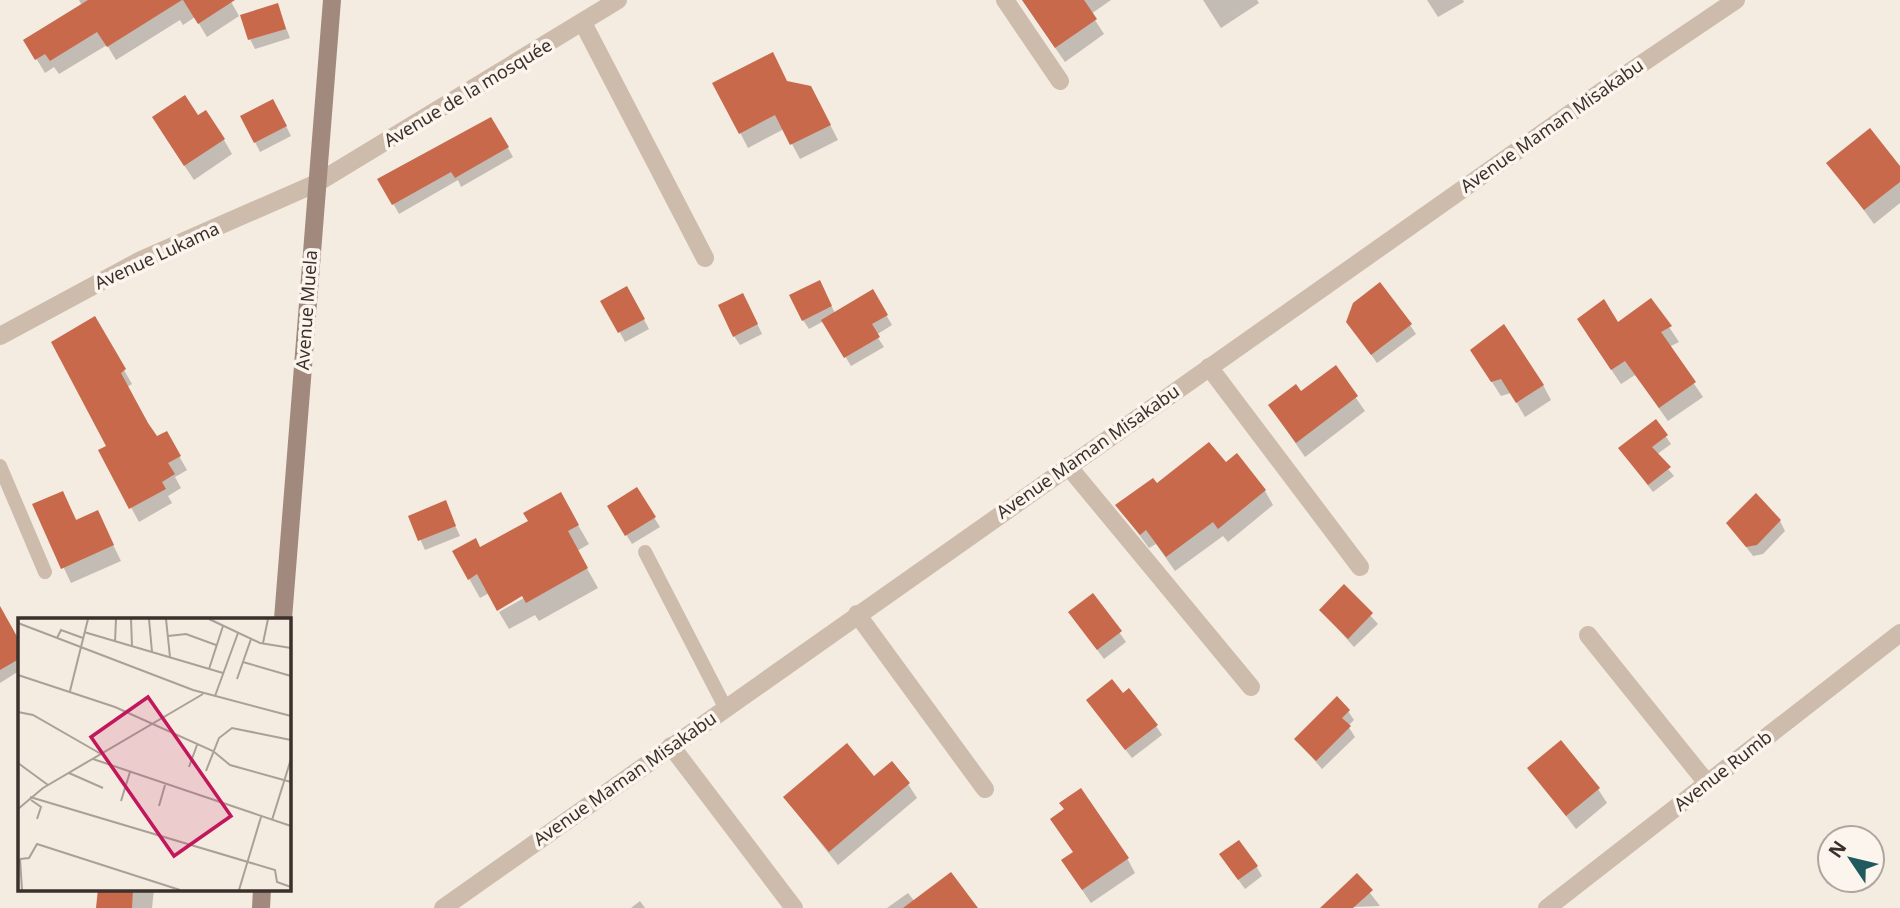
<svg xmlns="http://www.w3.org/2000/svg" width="1900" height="908" viewBox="0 0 1900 908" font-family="'Noto Sans',sans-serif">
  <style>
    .shadow { fill: #0003 }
    .building { fill: #c8694b }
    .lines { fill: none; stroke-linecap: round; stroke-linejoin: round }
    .lane { stroke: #cdbbac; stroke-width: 14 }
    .street { stroke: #cdbbac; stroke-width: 18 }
    .secondary { stroke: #a18a7d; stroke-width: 18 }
    .labels { text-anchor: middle; stroke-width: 7; stroke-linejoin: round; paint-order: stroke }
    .street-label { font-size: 18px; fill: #3b302b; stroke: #fbf5ee }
    .inset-road { fill: none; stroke: #aaa098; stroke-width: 2 }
    .view { fill: #c2185b; fill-opacity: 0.15; stroke: #c2185b; stroke-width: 3.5 }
    .inset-edge { fill: none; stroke: #3b302b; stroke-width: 3.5 }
  </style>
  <rect width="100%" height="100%" fill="#f4ebe1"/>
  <g class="shadow">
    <path d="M79,0H230L239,16L207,37L195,17L183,25L180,20L116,60L107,45L59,74L54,67L45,73L25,40L82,6Z"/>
    <path d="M1022,0H1111L1091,14L1104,34L1065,62Z"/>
    <path d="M1203,0H1257L1259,3L1221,28Z"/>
    <path d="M1427,0H1463L1464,2L1438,17Z"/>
    <path d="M277,5L290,38L255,49L250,39Z"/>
    <path d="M787,82L819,103L838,140L800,159L784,129L748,148L715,84Z"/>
    <path d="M278,110L291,136L260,152L255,142Z"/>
    <path d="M198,117L224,140L232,154L194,180L162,132Z"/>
    <path d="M491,119L513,157L461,187L458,180L399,214L380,180Z"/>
    <path d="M1829,163L1900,169V203L1874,224Z"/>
    <path d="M627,288L649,329L625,342L603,301Z"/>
    <path d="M872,291L892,325L876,335L884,347L851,366L824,321L809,329L803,320L824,292L835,313Z"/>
    <path d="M1651,300L1679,342L1669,347L1703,397L1668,421L1635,375L1621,384L1587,334L1617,324Z"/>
    <path d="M748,304L762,334L740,345L734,336Z"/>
    <path d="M94,318L132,384L127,387L157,439L166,433L187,470L175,477L181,488L168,496L172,503L139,522L100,451L109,446Z"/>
    <path d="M1348,322L1410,325L1416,334L1377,363Z"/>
    <path d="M1481,365L1543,385L1551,400L1525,417L1511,393L1501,396Z"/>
    <path d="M1335,368L1365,411L1305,457L1270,406L1301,393Z"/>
    <path d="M1656,422L1671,444L1656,455L1674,476L1653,492L1620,449Z"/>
    <path d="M1226,465L1265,491L1273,505L1228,542L1223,536L1175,571L1156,544L1149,548L1118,506L1157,486Z"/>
    <path d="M637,490L660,527L632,544L609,507Z"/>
    <path d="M63,493L77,521L97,512L121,561L71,583L34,505Z"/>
    <path d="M560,494L589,544L577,551L598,588L539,621L535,615L509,629L499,612L531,594L489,593L480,598L454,552L480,549L530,522Z"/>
    <path d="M445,503L460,536L425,550L410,517Z"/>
    <path d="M1780,521L1785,531L1763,554L1753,556L1728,523Z"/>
    <path d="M1344,586L1378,624L1354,647L1321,610Z"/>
    <path d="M1093,595L1126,642L1104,659L1076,621Z"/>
    <path d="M10,626L19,643V671L0,683V632Z"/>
    <path d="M1123,696L1156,726L1162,735L1132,758L1094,710Z"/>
    <path d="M1348,711L1354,720L1348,726L1355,737L1322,769L1296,739Z"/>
    <path d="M1530,769L1598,789L1607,803L1576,829Z"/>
    <path d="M874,779L908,784L917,798L838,865L785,798Z"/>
    <path d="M1061,834L1127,858L1135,873L1091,903L1072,875L1074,853Z"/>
    <path d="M1227,864L1256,866L1262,876L1245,889Z"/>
    <path d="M1357,876L1380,906L1323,908Z"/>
    <path d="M99,889H154L152,908H98Z"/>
    <path d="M159,889H194V892Z"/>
    <path d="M908,893L915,902L976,908H887Z"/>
    <path d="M640,901L645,908H631Z"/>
  </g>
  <g class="building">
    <path d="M88,0H182L107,47L97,32L50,61L45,54L35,60L23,40Z"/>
    <path d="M183,0H235L198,24Z"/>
    <path d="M1022,0H1084L1097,19L1055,48Z"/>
    <path d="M278,3L286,29L248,40L240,15Z"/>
    <path d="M773,52L787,81L811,86L831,125L790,145L775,115L739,134L712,83Z"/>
    <path d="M185,95L198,115L206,110L225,139L184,166L152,117Z"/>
    <path d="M273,99L287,126L254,143L240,116Z"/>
    <path d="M491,117L509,147L455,178L451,172L392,205L377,179Z"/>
    <path d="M1870,128L1900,166V182L1864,210L1826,163Z"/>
    <path d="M820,280L832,306L802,321L789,295Z"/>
    <path d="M1380,282L1412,324L1371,355L1346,322L1353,303Z"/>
    <path d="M627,286L645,319L618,333L600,301Z"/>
    <path d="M873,289L888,315L872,324L880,337L844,358L821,320Z"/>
    <path d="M743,293L758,324L733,337L718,305Z"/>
    <path d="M1651,298L1672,326L1661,332L1696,382L1659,408L1625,361L1611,370L1577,319L1604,299L1618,322Z"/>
    <path d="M95,316L126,369L121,373L148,423L157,436L167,431L181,456L168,463L175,474L162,482L166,489L129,509L98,450L106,446L51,342Z"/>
    <path d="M1504,324L1544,385L1516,403L1501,379L1491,382L1470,350Z"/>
    <path d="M1336,365L1358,396L1296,443L1268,405L1296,384L1301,391Z"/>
    <path d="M1656,419L1668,435L1652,447L1671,467L1648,485L1618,448Z"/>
    <path d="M1209,442L1226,462L1237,453L1266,490L1218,529L1213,522L1166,557L1146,530L1140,535L1115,505L1153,478L1157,483Z"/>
    <path d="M637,487L656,517L625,536L607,506Z"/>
    <path d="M63,491L76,520L98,510L114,545L61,569L32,504Z"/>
    <path d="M561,492L579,525L568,531L588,568L526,603L522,596L497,611L477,574L468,580L452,551L476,538L480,547L528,521L523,513Z"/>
    <path d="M1756,493L1781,520L1757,545L1746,547L1726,523Z"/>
    <path d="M446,500L456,526L418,541L408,516Z"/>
    <path d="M1344,584L1373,613L1348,639L1319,610Z"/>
    <path d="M1093,593L1122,631L1097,650L1068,612Z"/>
    <path d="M0,606L19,640V659L0,670Z"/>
    <path d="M1112,679L1123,693L1129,688L1158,725L1125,750L1086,700Z"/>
    <path d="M1337,696L1350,710L1342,718L1351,726L1316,761L1294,739Z"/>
    <path d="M1561,740L1600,788L1566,816L1527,768Z"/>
    <path d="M847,743L874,776L892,761L910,783L829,852L783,797Z"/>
    <path d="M1081,788L1129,858L1082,890L1061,860L1073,852L1050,819L1064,809L1059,803Z"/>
    <path d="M1239,840L1258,866L1238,880L1219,854Z"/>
    <path d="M951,872L978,908H903Z"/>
    <path d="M1357,873L1373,890L1353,908H1320Z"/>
    <path d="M98,889H133L132,908H96Z"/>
  </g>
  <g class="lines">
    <g class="lane">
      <path d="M0,466L45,572"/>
      <path d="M645,552L725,707"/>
    </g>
    <g class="street">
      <path d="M1005,0L1060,81"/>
      <path d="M583,23L705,258"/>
      <path d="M0,336L141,260L317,183L618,0"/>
      <path d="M1209,367L1360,567"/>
      <path d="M1068,466L1251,687"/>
      <path d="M857,614L985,789"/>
      <path d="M1588,635L1707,783"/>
      <path d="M671,746L794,908"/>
      <path d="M443,908L1619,79L1736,0"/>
      <path d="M1547,908L1900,633"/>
    </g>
    <g class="secondary">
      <path d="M283,619L332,0"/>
      <path d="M261,908L262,889"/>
    </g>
  </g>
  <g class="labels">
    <g class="street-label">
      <text transform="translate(468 93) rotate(-31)" y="6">Avenue de la mosquée</text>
      <text transform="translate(1552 126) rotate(-35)" y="6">Avenue Maman Misakabu</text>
      <text transform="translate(157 256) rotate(-25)" y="6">Avenue Lukama</text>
      <text transform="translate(307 310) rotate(-86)" y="6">Avenue Muela</text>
      <text transform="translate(1088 452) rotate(-35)" y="6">Avenue Maman Misakabu</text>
      <text transform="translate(1723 771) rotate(-38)" y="6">Avenue Rumb</text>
      <text transform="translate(625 779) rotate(-35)" y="6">Avenue Maman Misakabu</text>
    </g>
  </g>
  <g transform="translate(18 618)">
    <rect width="273" height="273" fill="#f4ebe1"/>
    <path class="inset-road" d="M113,1L114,28M131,1L134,34M148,1L152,39M191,1L242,25L273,30M0,5L175,72L273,98M66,14L205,55M150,18L168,16L198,27M39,20L43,12L65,20M97,24L98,1M245,25L250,1M225,44L273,58M191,51L205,8M0,57L97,89L195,133L212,147L273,164M219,61L233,21M52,73L70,1M197,78L220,15M0,94L15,97L83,136M75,141L273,208M0,145L30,167M171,149L179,127M188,153L201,120L214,110L273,122M51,155L85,170M12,179L257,252L259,264L273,269M13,182L23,189L19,201M103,183L112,154M141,188L147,167M0,191L25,170L185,76M254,202L273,141M2,241L11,240L19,226L162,272M2,241L4,272M221,272L243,199"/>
    <path class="view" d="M130,79L213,198L156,238L73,119Z"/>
    <rect width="273" height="273" class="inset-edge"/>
  </g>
  <g transform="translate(1851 859) rotate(305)"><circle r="33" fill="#fbf5ee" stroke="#aea6a0" stroke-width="2"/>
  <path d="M0-5L12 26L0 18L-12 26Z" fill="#1f5a5e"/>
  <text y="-10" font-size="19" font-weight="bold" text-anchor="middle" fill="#3b302b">N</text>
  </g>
</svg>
